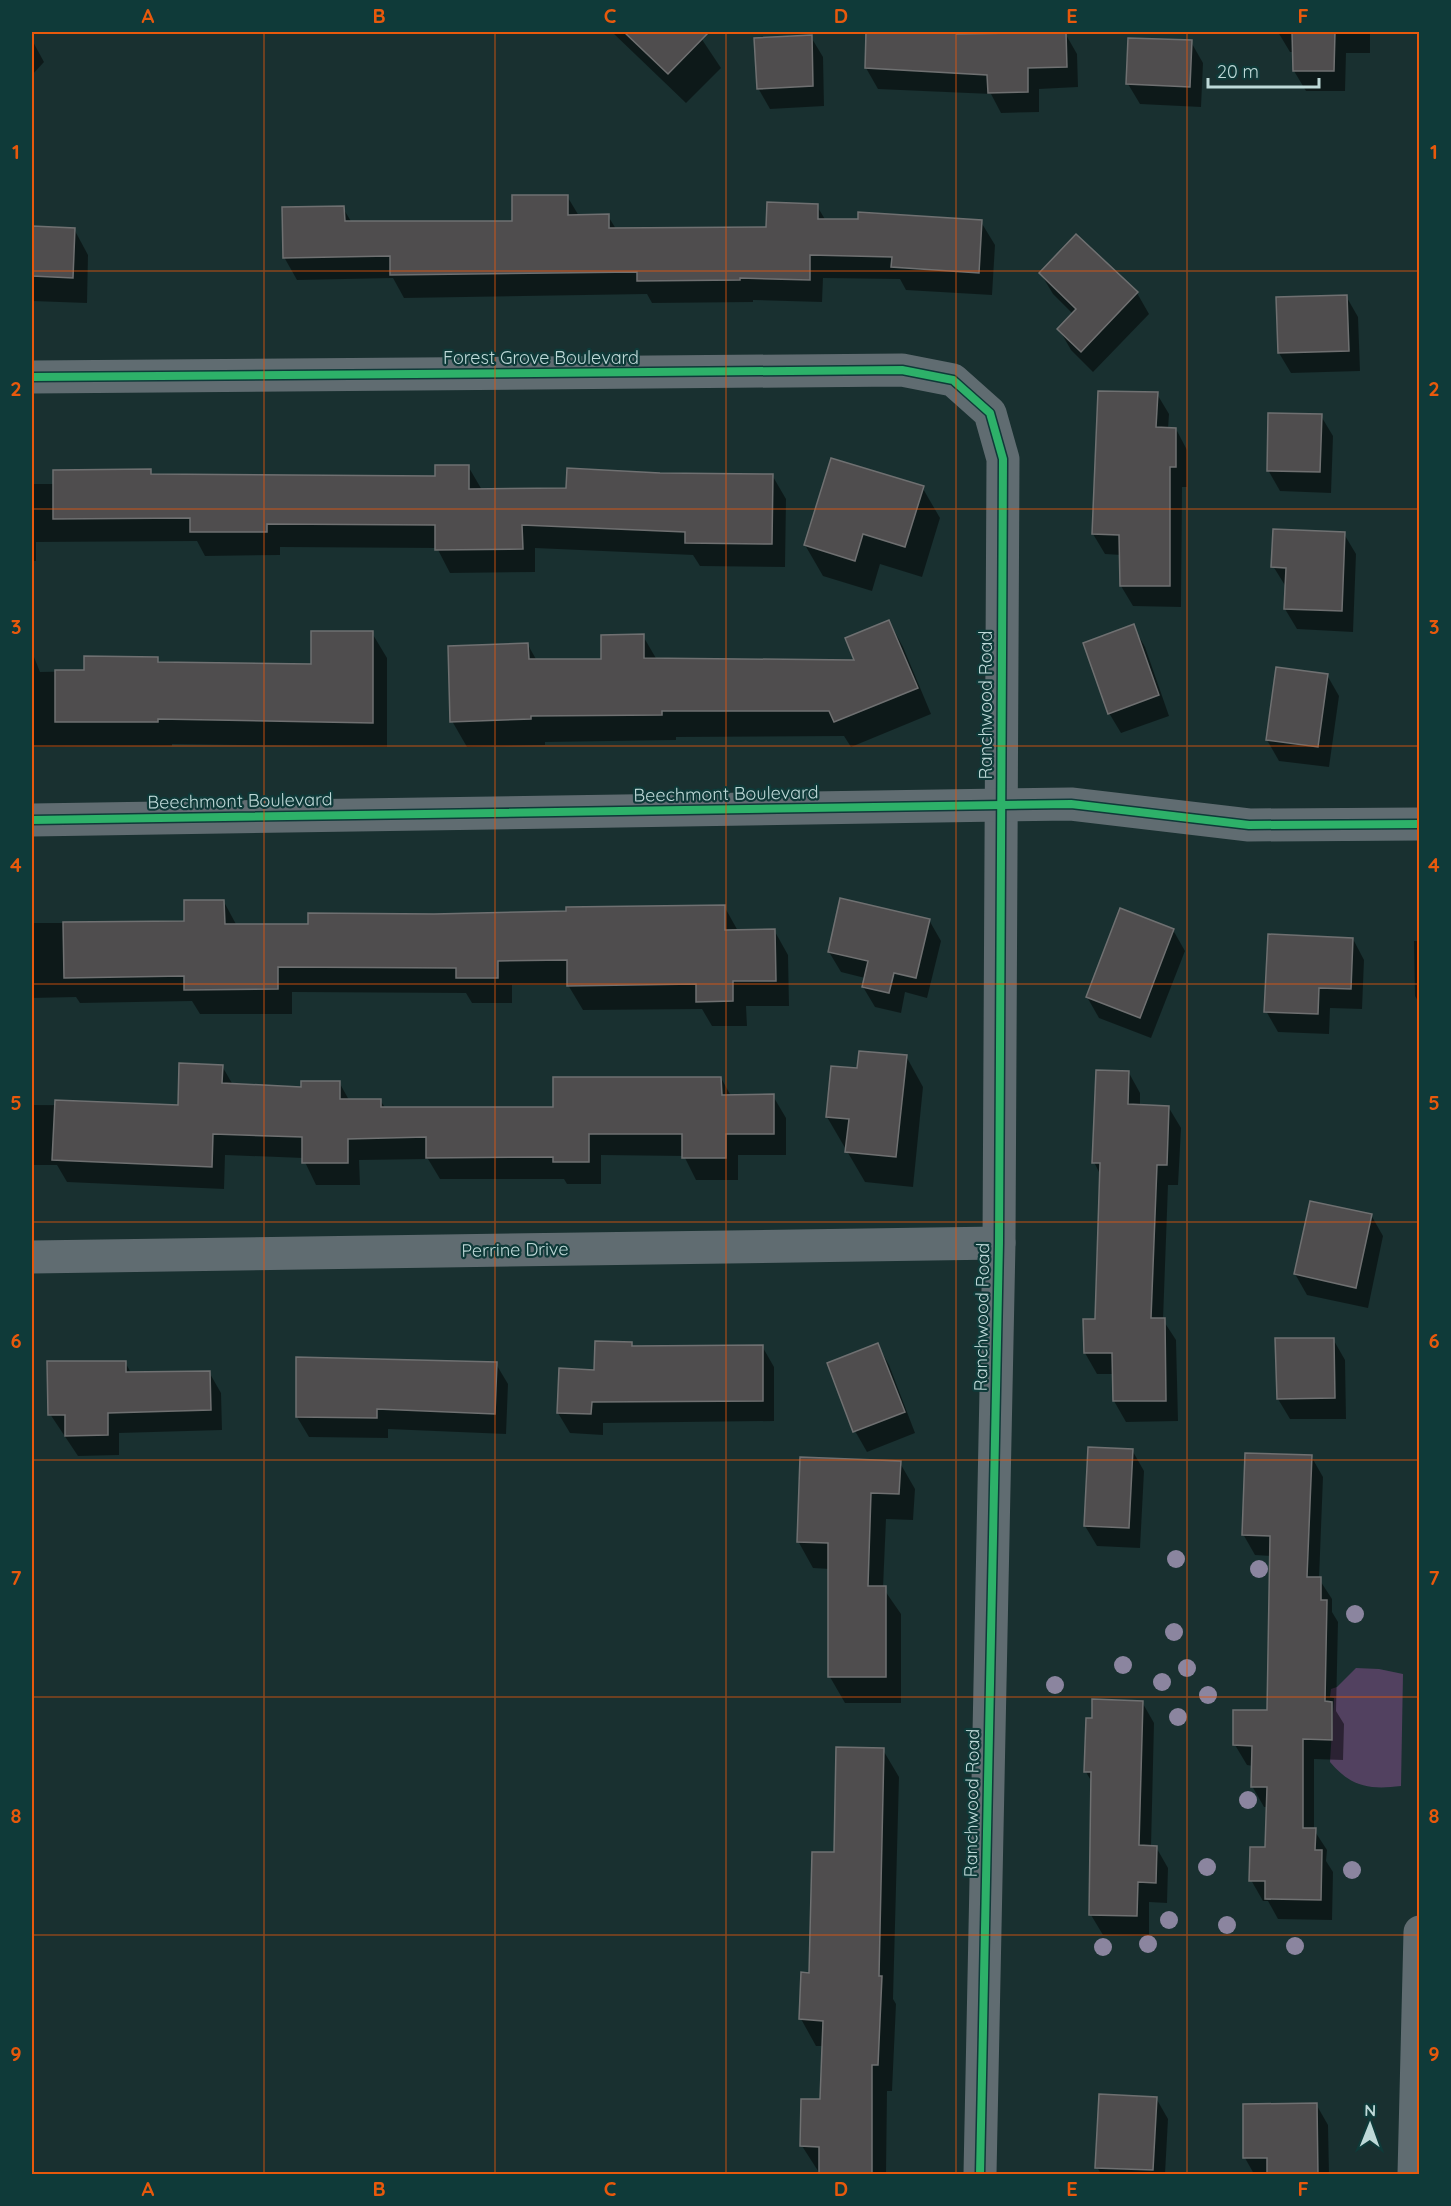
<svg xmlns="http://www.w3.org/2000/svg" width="1451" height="2206" viewBox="0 0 1451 2206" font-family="Quicksand,sans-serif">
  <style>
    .green { fill: #524160 }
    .shadow { fill: #0007 }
    .building { fill: #4f4d4e; stroke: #6f7071; stroke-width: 1.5 }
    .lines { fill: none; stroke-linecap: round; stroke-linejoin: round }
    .minor { stroke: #606c71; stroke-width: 33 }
    .cycleway-casing { stroke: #0f3a39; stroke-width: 11 }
    .cycleway { stroke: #2db169; stroke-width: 8 }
    .tree { fill: #8b859f }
    .grid { fill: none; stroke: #e8590c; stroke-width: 1.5; stroke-opacity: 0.55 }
    .labels { text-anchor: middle; stroke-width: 4.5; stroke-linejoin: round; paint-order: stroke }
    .street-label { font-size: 18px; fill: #bed9d8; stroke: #0f3a39 }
    .neatline { fill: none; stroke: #e8590c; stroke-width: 2 }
    .grid-label { font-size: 20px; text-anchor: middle; font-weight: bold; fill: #e8590c }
  </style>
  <rect width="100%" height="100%" fill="#193030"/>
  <path class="green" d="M1356,1668L1379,1669L1403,1674L1401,1786C1370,1790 1351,1787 1330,1762L1334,1698L1330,1697L1331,1689L1337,1687Z"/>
  <g class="shadow">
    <path d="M612,32H697L721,68L686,103Z"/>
    <path d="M868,32H964L966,35L1065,33L1077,54L1078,87L1039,89V112L1001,113L991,94L878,89L866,68Z"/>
    <path d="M1278,32H1370V53H1346L1345,91H1306L1294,71V52H1290Z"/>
    <path d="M811,37L823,57L824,106L770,109L758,88Z"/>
    <path d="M32,40L44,62L32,75Z"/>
    <path d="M1191,42L1203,63L1201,107L1140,104L1128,84Z"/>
    <path d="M567,196L579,216H608L616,229L768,228L817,206L826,221L981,222L995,245L992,295L906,290L900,279L823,278L822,302L753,300V302L652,303L647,294L404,298L393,278L297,280L284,257L343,208L352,223L514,222Z"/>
    <path d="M32,227L74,229L88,255L87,303L32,301Z"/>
    <path d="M1076,236L1137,293L1149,314L1093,372L1071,350L1059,329L1073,314L1053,294L1041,274Z"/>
    <path d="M1346,296L1358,317L1360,371L1291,373L1279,353Z"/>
    <path d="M1157,394L1169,414L1168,429H1176L1187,450V487H1182L1181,607L1133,606L1121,586V555L1105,554L1093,534Z"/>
    <path d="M1321,416L1333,436L1331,493L1280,491L1268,470Z"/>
    <path d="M468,466L482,490H567L660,474L772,475L786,499L785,567L700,566L693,555L535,548V572L450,573L437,548L280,547V555L205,556L197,541L36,542V561H32V484H54L150,471L153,476L436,477Z"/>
    <path d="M922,487L940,518L922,577L880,564L872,591L823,576L805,545Z"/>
    <path d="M1344,534L1356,554L1353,632L1297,629L1285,609L1286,587L1273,566Z"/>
    <path d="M889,621L903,647L931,714L851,747L844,736L676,737V740L545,742V745L467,747L452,721L528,645L537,661H602L643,636L657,660L856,661Z"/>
    <path d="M1133,626L1145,647L1169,716L1121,733L1109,713Z"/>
    <path d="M372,633L387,658V747L172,744V746L32,747V652L40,672L86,671L157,658L161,664L313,665Z"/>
    <path d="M1327,675L1339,696L1329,767L1279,761L1267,740Z"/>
    <path d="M224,902L237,926L309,925L434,915L724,906L738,931L774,930L788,955L789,1006H746L747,1026H712L702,1009L583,1010L568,985H512V1003H472L466,993L292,992V1014H200L192,1001L80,1003L76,997L32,998V923H185Z"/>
    <path d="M929,920L941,941L927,998L905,992L901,1013L875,1007L863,987L865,978L841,972L829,952Z"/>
    <path d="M1173,930L1185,951L1151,1038L1099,1018L1087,997Z"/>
    <path d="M1353,939L1364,960L1362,1009L1330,1008L1329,1034L1278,1032L1266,1011Z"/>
    <path d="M1414,941H1420V1004L1415,996Z"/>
    <path d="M906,1056L923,1087L913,1187L865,1182L827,1117L858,1070Z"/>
    <path d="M222,1066L233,1085L303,1088L339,1082L349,1100H380L386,1109H555L721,1078L731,1096H773L786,1118V1155H738V1180H696L684,1156L601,1155V1184H567L564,1179H440L428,1159L359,1160L360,1185H316L303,1158L225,1155L224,1189L67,1182L57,1165H32V1105L179,1106Z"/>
    <path d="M1129,1073L1140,1093V1106L1169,1108L1181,1128L1178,1185H1168L1163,1320L1176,1340L1178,1421L1126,1422L1114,1401V1374H1097L1085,1353V1321L1097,1320L1101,1176L1094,1162Z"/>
    <path d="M1371,1215L1383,1236L1368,1308L1307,1295L1295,1274Z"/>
    <path d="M1333,1339L1345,1360L1346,1419H1290L1278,1399Z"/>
    <path d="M631,1344L633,1347L762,1346L774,1367V1421L603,1423V1435L570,1433L558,1413L595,1372Z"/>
    <path d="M878,1345L889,1365L915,1433L867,1452L855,1431Z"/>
    <path d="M125,1362L131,1373L209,1372L221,1393L222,1430L119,1433V1455L78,1456L50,1414Z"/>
    <path d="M496,1364L508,1384L506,1434L388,1429V1438L309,1437L297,1417Z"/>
    <path d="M1132,1450L1144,1471L1140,1548L1097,1546L1085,1526Z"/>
    <path d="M1311,1456L1323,1477L1319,1579L1332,1599V1612L1338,1622L1336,1711L1344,1724L1343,1760L1314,1759V1830L1327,1850L1326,1861L1333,1872L1332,1920L1278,1919L1268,1901H1263L1251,1880L1267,1849L1268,1807H1264L1252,1786L1253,1766L1247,1765L1235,1745L1268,1711L1271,1556L1255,1555L1243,1534Z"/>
    <path d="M900,1463L915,1489L913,1520L886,1519L883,1588L901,1614V1703H845L830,1677V1569L813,1568L798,1541Z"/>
    <path d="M1142,1702L1154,1723L1151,1847H1156L1168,1868L1167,1903L1149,1902V1936L1103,1935L1091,1915L1093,1784L1086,1772Z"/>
    <path d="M883,1750L899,1777L893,1999L896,2004L892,2091H887L886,2174H820L802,2146L821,2101L823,2046H816L801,2019L836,1854Z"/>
    <path d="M1156,2098L1168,2119L1165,2174H1101L1097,2167Z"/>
    <path d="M1316,2104L1328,2125L1329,2174H1254L1245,2158L1244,2105Z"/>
  </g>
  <g class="building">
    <path d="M624,32H709L668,74Z"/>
    <path d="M866,32H958L957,34L1066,32L1067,67L1028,68V92L988,93L987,75L865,68Z"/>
    <path d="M1292,32H1335L1334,71H1293Z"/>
    <path d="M812,35L813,86L757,89L754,38Z"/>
    <path d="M1128,38L1192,40L1190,87L1126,84Z"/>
    <path d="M512,195H568V215L609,214V228L766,227L767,202L818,204V219H858V212L982,220L979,273L891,267L892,257L810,255V280L740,278V280L637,281V272L390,275V256L283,258L282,207L344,206L345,221H512Z"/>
    <path d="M32,226L75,228L73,278L32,276Z"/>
    <path d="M1076,234L1138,292L1081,352L1057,329L1076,309L1039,273Z"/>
    <path d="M1347,295L1349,351L1278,353L1276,297Z"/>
    <path d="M1098,391L1158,392L1156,427L1176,428V467H1170V586H1120L1119,535L1092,534Z"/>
    <path d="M1268,413L1322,414L1320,472L1267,471Z"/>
    <path d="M831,458L924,486L905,547L863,534L855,561L804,545Z"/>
    <path d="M435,465H469V489L566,488L567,468L660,473L773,474L772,544L685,543V532L522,525L523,549L435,550V525L267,524V532H190V518L53,519V470L151,469V474L435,476Z"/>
    <path d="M1273,529L1345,532L1342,611L1284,609L1286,568L1271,567Z"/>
    <path d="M889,620L918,688L834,722L829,711H662V715L531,716V719L450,722L448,646L528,643L529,659H601V635L644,634V658L854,660L845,638Z"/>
    <path d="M1134,624L1159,695L1108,714L1083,643Z"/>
    <path d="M311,631H373V723L158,719V722H55V670H84V656L158,657V662L311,664Z"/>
    <path d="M1276,667L1328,674L1318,747L1266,740Z"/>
    <path d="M840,898L930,919L916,978L894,973L889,993L862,987L868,961L828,952Z"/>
    <path d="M184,900H224L225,924H308V913L434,914L566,911V907L725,905V930L775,929L776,981H733V1001L696,1002V984L567,986V960L498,961V978H456V968L278,967V989L184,990V976L64,978L63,922L184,921Z"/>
    <path d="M1120,908L1174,929L1140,1018L1086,997Z"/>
    <path d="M1268,934L1353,938L1351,989L1319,988L1318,1014L1264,1012Z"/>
    <path d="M859,1051L907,1055L896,1157L845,1152L849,1119L826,1117L831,1066L857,1068Z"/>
    <path d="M179,1063L223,1065L222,1083L301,1087V1081H340V1099H381V1107H553V1077H721L722,1095L774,1094V1134H726V1158H682V1134H589V1162H553V1157L426,1158V1137L348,1139V1163H302V1137L213,1134L212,1167L52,1160L55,1100L178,1105Z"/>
    <path d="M1096,1070L1129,1071L1128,1104L1169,1106L1167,1165H1157L1151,1318H1165L1166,1401H1113L1112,1353H1084L1083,1319H1095L1100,1163H1092Z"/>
    <path d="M1310,1201L1372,1214L1356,1288L1294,1274Z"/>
    <path d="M1275,1338H1334L1335,1398L1277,1399Z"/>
    <path d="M595,1341L632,1342V1346L763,1345V1401L592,1402L591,1414L557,1413L559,1368L594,1370Z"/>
    <path d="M878,1343L905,1412L853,1432L827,1363Z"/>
    <path d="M296,1357L497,1362L495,1414L377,1409V1418L296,1417Z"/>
    <path d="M47,1361H126V1372L210,1371L211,1410L108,1413V1435L65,1436V1415H48Z"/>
    <path d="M1088,1447L1133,1449L1129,1528L1084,1526Z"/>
    <path d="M1245,1453L1312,1455L1307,1577H1321V1600H1327L1325,1701L1332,1702V1740L1303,1739V1828H1316L1315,1850H1322L1321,1900L1265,1899V1881H1249L1250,1847H1265L1267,1787H1251L1252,1746L1233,1745V1710H1267L1270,1536L1242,1535Z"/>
    <path d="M800,1457L901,1461L899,1494L871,1493L868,1586H886V1677H828V1543L797,1542Z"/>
    <path d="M1092,1699L1143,1701L1139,1845L1157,1846L1156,1883L1138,1882L1137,1916L1089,1915L1091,1772H1084L1086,1718H1092Z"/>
    <path d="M836,1747L884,1748L879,1976H882L878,2065H872V2175H819V2147L800,2146L801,2099H820L823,2021L799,2019L801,1972L809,1973L812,1852H834Z"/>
    <path d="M1099,2094L1157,2097L1153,2170L1095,2168Z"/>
    <path d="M1317,2103L1318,2175H1267V2158H1243V2104Z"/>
  </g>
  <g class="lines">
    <g class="minor">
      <path d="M32,377L902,370L953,380L990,413L1003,459L999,1243L980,2174"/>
      <path d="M32,820L1071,804L1249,825L1420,824"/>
      <path d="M32,1257L999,1243"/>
      <path d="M1414,2174L1420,1932"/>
    </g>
    <g class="cycleway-casing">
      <g id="cycleway">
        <path d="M32,377L902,370L953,380L990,413L1003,459L999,1243L980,2174"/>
        <path d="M32,820L1071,804L1249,825L1420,824"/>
      </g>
    </g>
    <use href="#cycleway" class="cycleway"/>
  </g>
  <g class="tree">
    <circle cx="1176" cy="1559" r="9"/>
    <circle cx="1259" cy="1569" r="9"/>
    <circle cx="1355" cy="1614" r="9"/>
    <circle cx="1174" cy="1632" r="9"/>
    <circle cx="1123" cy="1665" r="9"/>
    <circle cx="1187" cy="1668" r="9"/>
    <circle cx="1162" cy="1682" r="9"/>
    <circle cx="1055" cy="1685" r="9"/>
    <circle cx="1208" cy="1695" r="9"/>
    <circle cx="1178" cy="1717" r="9"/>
    <circle cx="1248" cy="1800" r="9"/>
    <circle cx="1207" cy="1867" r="9"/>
    <circle cx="1352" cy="1870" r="9"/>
    <circle cx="1169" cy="1920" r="9"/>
    <circle cx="1227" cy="1925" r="9"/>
    <circle cx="1148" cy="1944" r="9"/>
    <circle cx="1295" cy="1946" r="9"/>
    <circle cx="1103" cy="1947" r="9"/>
  </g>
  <path class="grid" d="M264,32V2174M495,32V2174M726,32V2174M956,32V2174M1187,32V2174M32,271H1420M32,509H1420M32,746H1420M32,984H1420M32,1222H1420M32,1460H1420M32,1697H1420M32,1935H1420"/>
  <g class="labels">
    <g class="street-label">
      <text x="541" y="364">Forest Grove Boulevard</text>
      <text transform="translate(986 705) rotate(-90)" y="6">Ranchwood Road</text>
      <text transform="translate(726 794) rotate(-1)" y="6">Beechmont Boulevard</text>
      <text transform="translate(240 801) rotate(-1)" y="6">Beechmont Boulevard</text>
      <text transform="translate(515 1250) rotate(-1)" y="6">Perrine Drive</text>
      <text transform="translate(982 1317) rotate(-89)" y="6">Ranchwood Road</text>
      <text transform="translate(972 1803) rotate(-89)" y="6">Ranchwood Road</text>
    </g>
  </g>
  <rect width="1451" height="2206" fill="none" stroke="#0f3a39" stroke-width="66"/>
  <g transform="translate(1370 2125) rotate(1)" stroke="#0f3a39" stroke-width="4.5" paint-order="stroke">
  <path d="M0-4.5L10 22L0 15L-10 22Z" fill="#bed9d8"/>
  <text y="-9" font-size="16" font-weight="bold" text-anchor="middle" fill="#bed9d8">N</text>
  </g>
  <path d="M1208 78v9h111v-9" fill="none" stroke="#bed9d8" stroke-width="3"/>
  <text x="1217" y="78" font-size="18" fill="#bed9d8" stroke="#0f3a39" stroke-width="4.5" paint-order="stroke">20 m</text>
  <rect x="33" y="33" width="1385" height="2140" class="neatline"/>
  <g class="grid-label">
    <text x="148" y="23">A</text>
    <text x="379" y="23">B</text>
    <text x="610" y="23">C</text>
    <text x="841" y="23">D</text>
    <text x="1072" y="23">E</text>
    <text x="1303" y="23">F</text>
    <text x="16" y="159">1</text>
    <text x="1434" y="159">1</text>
    <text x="16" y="396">2</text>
    <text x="1434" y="396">2</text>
    <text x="16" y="634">3</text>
    <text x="1434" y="634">3</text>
    <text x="16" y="872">4</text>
    <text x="1434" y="872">4</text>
    <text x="16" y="1110">5</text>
    <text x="1434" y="1110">5</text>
    <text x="16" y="1348">6</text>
    <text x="1434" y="1348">6</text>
    <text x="16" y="1585">7</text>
    <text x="1434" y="1585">7</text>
    <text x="16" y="1823">8</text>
    <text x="1434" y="1823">8</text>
    <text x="16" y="2061">9</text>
    <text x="1434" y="2061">9</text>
    <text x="148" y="2196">A</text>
    <text x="379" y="2196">B</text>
    <text x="610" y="2196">C</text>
    <text x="841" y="2196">D</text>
    <text x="1072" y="2196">E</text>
    <text x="1303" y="2196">F</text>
  </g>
</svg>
